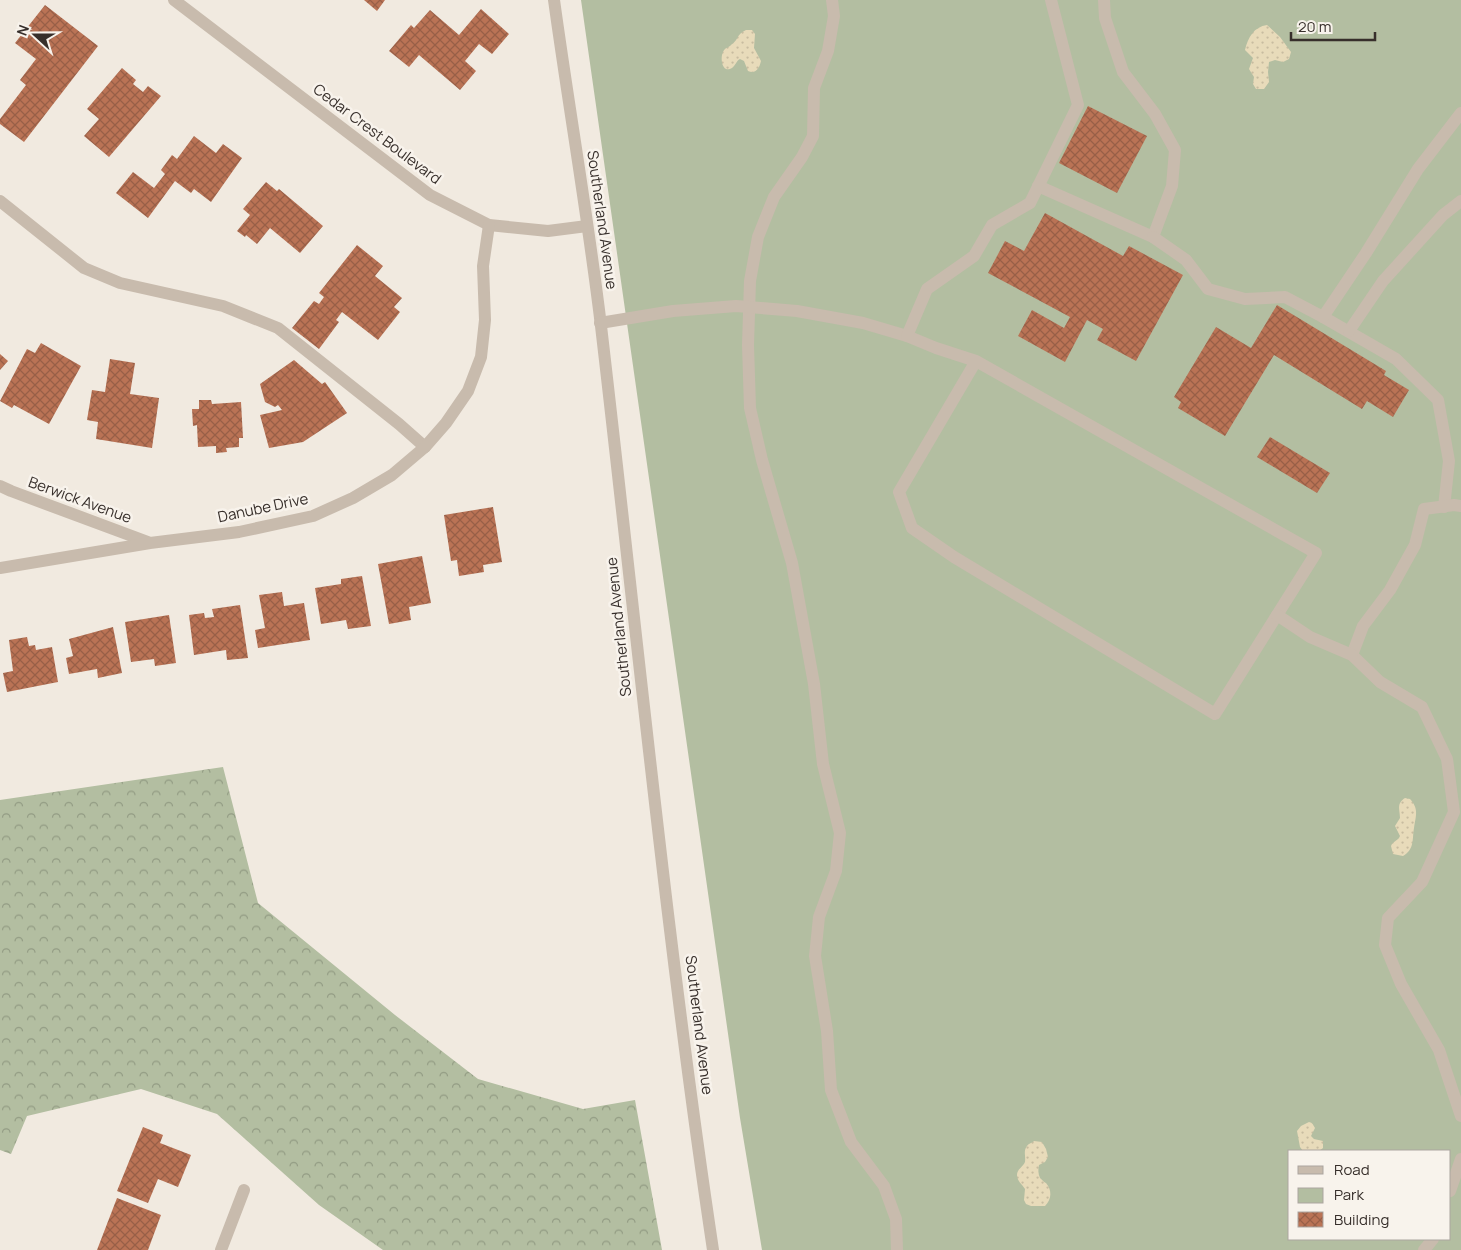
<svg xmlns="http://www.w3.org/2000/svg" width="1461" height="1250" viewBox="0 0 1461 1250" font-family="Manrope,sans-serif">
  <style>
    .green { fill: #b3bea1; fill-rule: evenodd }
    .forest { fill: url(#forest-crowns) }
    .sand { fill: url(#sand-dots) }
    .building { fill: url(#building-cross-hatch) }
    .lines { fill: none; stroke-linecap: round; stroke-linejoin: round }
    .minor { stroke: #c8bbad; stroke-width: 12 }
    .labels { text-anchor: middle; stroke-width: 5; stroke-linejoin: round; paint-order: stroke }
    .street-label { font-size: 15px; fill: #372f2b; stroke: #f8f3ec }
  </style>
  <defs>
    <pattern id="forest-crowns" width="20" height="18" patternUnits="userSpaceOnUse" patternTransform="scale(1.25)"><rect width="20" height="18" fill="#b3bea1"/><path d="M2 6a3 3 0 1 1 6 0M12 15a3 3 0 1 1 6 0" fill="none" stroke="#929b83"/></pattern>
    <pattern id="sand-dots" width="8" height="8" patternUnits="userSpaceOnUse" patternTransform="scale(1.25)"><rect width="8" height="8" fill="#e8dbba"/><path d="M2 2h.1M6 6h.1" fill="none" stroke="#c8bca0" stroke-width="1.8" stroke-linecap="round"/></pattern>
    <pattern id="building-cross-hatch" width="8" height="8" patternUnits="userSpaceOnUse" patternTransform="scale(1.25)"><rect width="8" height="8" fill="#ba7355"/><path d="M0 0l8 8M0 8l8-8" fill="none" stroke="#985f47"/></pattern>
  </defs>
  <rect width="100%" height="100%" fill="#f1eae0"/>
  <path class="green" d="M581,0H1461V1250H762L740,1118ZM1290,1151H1450V1239H1290Z"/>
  <path class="forest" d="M223,767L258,903L395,1015L478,1079L583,1109L635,1100L662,1250H383L319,1205L217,1114L141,1089L27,1116L11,1154L0,1150V800Z"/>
  <g class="sand">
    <path d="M1267,25L1280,37L1291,52L1289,59L1283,62L1275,60L1269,62L1268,72L1269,82L1264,89H1256L1253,84L1254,77L1249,69L1253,58L1245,50C1248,37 1254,27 1267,25Z"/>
    <path d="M746,30H752L755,34L754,48L761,61C759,69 756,74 748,71L744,61L740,59C736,61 736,65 732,68C722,74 720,58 723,52C725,47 729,48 732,44C739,39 736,35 746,30Z"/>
    <path d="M1405,798L1410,799C1419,809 1416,815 1414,828C1412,839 1415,849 1403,856L1393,854L1391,846C1393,841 1398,841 1400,836L1395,826L1400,818C1400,809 1396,804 1405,798Z"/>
    <path d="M1309,1122L1312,1123L1315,1128L1311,1136L1314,1139L1323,1141V1148L1319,1151H1303L1300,1147L1297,1131L1301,1126Z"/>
    <path d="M1034,1141L1042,1142L1046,1149L1048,1157L1045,1162L1039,1165C1038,1169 1038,1174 1040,1178C1040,1178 1045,1183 1046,1183C1052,1190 1052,1199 1045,1206H1031L1026,1204L1024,1200L1025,1189C1022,1184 1017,1181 1017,1175C1017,1169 1023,1167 1025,1162C1026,1156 1023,1151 1027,1146C1029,1143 1032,1143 1034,1141Z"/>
  </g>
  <g class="building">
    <path d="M364,0H385L377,11Z"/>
    <path d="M45,5L98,46L24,142L0,124V119L26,85L20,80L36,59L15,43Z"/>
    <path d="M481,9L509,34L492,54L479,44L465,61L476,71L460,90L419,55L409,67L389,51L411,25L414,28L430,10L459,35Z"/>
    <path d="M122,68L136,80L133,84L143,92L148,86L161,96L109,157L84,136L99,119L87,109Z"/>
    <path d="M1088,106L1147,136L1117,193L1059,163Z"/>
    <path d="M194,136L216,153L223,144L242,158L211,202L194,189L191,193L175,181L148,218L116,193L133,172L154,188L165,174L161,170L172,155L177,159Z"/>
    <path d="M266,182L277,191L279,189L323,226L300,253L270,228L257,244L246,235L245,237L237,231L250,215L243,209Z"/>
    <path d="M1045,213L1123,256L1129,246L1183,275L1136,361L1097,340L1103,329L1087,320L1065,362L1018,336L1032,310L1064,328L1070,317L988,273L1005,241L1024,251Z"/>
    <path d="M357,245L383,266L375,276L402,298L394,307L400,312L378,340L342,312L336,320L339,322L319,349L292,328L314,301L319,304L324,297L319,293Z"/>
    <path d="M1277,305L1386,371L1384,375L1409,390L1393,417L1367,401L1362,409L1274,355L1225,436L1178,408L1181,402L1174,397L1216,327L1251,348Z"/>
    <path d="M41,343L81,366L49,424L14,405L12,408L0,401L27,349L35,353Z"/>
    <path d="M0,354L8,361L0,370Z"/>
    <path d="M110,359L135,363L130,394L159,398L152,448L96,439L98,422L87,420L92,390L105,392Z"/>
    <path d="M294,360L322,384L325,382L347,413L303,442L269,448L260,415L282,410L278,405L275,407L265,402L260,384Z"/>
    <path d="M199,400H211L212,404L241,402L243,438H239V447L226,448L227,452L216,453V446L198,447L197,425L193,426L192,409H199Z"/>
    <path d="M1270,437L1330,473L1317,493L1257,457Z"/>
    <path d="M493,507L502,562L483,565L484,572L459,576L457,560L451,561L444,515Z"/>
    <path d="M422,556L431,603L409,607L411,620L389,624L378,564Z"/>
    <path d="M362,576L371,626L348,629L346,620L321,624L315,588L341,584V579Z"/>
    <path d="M282,592L284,606L304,603L310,640L258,648L255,630L265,628L259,595Z"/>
    <path d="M240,605L248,658L227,660L226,650L194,655L189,615L204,613L205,618L214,617L212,609Z"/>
    <path d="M169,615L176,663L155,666L154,659L131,662L125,622Z"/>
    <path d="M113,627L122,673L98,678L97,669L69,674L66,658L73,656L69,639Z"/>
    <path d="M27,637L29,646L35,645L36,650L52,647L58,682L7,692L3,673L13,671L9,640Z"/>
    <path d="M143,1127L163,1135L160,1143L191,1155L178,1187L158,1179L148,1203L117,1191Z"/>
    <path d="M117,1198L161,1215L148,1250H97Z"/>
  </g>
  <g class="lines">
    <g class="minor">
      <path d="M174,0L430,195L489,225L548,231L587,226"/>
      <path d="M554,0C569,109 588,217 601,326C637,634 667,943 713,1250"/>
      <path d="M832,0L834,16L828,51L814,88L813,136L802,157L774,197L758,237L750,281L748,345L750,408L762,460L792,563L814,684L823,764L840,833L836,871L819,917L815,956L827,1031L831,1090L851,1142L884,1186L896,1219L897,1250"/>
      <path d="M1038,186L1153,237L1172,186L1175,150L1155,114L1123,72L1105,18L1104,0"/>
      <path d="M0,201L84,268L120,283L223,306L278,328L399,424L425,447"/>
      <path d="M1153,237L1186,260L1208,289L1245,299L1285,297L1323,317L1396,359L1438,400L1449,461L1444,507"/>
      <path d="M1323,317L1366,253L1418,169L1461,113"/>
      <path d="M600,323L673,311L736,306L797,311L863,323L907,336L936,348L976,361L1316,553L1215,714L954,557L912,528L899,492L976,361"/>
      <path d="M1349,331L1383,281L1443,215L1461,201"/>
      <path d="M907,336L927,289L974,256L992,225L1030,203L1078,105L1051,0"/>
      <path d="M0,486L11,491L148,542"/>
      <path d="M1461,506L1454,505L1424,509L1415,545L1390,590L1363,626L1352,655L1380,682L1422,707L1447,759L1454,812L1422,882L1388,918L1385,945L1401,984L1439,1050L1461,1116"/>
      <path d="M0,568L150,543L239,532L313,516L353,498L392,475L425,447L446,423L468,391L481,357L485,320L483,266L489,225"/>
      <path d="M1277,615L1310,637L1352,655"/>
      <path d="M1450,1191L1461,1159"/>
      <path d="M221,1250L244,1190"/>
      <path d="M1424,1250L1433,1239"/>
    </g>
  </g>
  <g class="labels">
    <g class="street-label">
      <text transform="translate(377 134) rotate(37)" y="5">Cedar Crest Boulevard</text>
      <text transform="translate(602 220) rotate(82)" y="5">Southerland Avenue</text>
      <text transform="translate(80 500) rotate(20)" y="5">Berwick Avenue</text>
      <text transform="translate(263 508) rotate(-12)" y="5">Danube Drive</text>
      <text transform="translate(619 627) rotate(-96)" y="5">Southerland Avenue</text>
      <text transform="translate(699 1025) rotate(83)" y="5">Southerland Avenue</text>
    </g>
  </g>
  <rect x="1288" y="1150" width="162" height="90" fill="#f8f3ec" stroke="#aba59f"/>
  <rect x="1298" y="1166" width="25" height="8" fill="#c8bbad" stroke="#aba59f"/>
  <text x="1334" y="1175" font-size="15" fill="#372f2b">Road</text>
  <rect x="1298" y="1188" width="25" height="15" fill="#b3bea1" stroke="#aba59f"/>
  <text x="1334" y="1200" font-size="15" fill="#372f2b">Park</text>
  <rect x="1298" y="1212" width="25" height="15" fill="url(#building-cross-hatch)" stroke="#aba59f"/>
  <text x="1334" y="1225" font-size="15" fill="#372f2b">Building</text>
  <g transform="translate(35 35) rotate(291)" stroke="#f8f3ec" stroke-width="4" paint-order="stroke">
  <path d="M0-4L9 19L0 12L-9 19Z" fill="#372f2b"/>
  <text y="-8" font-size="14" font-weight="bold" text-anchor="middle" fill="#372f2b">N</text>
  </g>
  <path d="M1291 32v8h84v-8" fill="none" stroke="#372f2b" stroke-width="2.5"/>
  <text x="1298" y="32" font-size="15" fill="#372f2b" stroke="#f8f3ec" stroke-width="4" paint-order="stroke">20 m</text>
</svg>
